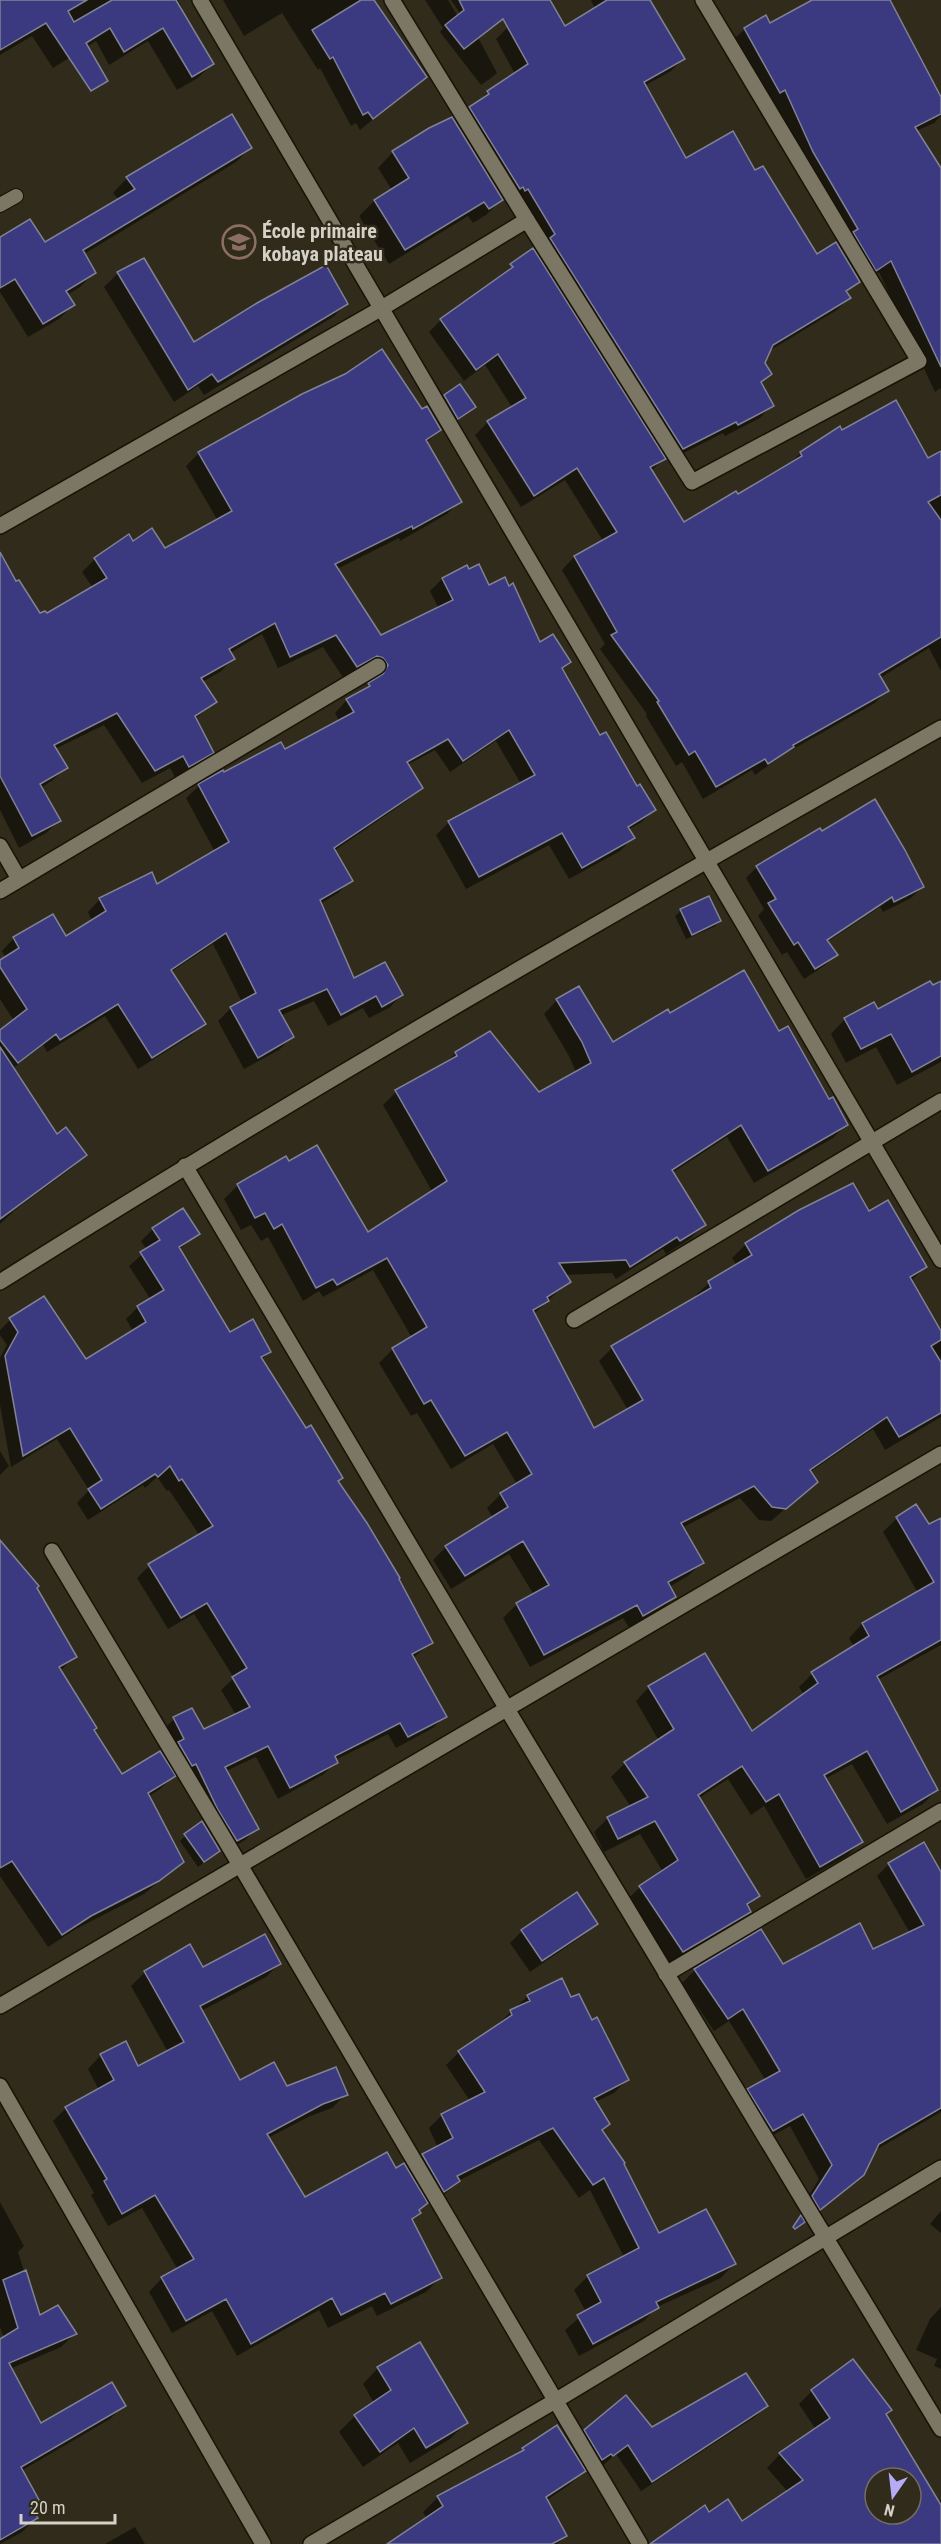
<svg xmlns="http://www.w3.org/2000/svg" width="941" height="2544" viewBox="0 0 941 2544" font-family="'Roboto Condensed',sans-serif">
  <style>
    .shadow { fill: #0007; fill-rule: evenodd }
    .building { fill: #3b3a81; stroke: #808296; stroke-width: 1.5; fill-rule: evenodd }
    .lines { fill: none; stroke-linecap: round; stroke-linejoin: round }
    .service-casing { stroke: #181304; stroke-width: 16 }
    .minor-casing { stroke: #181304; stroke-width: 18 }
    .service { stroke: #7c7764; stroke-width: 14 }
    .minor { stroke: #7c7764; stroke-width: 15 }
    .labels { text-anchor: middle; stroke-width: 5; stroke-linejoin: round; paint-order: stroke }
    .poi-label { font-size: 20px; font-weight: bold; fill: #d4d1c7; stroke: #302b1a; text-anchor: start }
  </style>
  <rect width="100%" height="100%" fill="#302b1a"/>
  <g class="shadow">
    <path d="M0,0H178L182,8L181,10L212,64L198,78L177,90L148,41L109,65L96,41L53,68L32,36L0,55Z"/>
    <path d="M223,0H373L425,77L360,130L356,123L351,126L320,68L318,70L282,13L244,36Z"/>
    <path d="M425,0H448L460,20L463,18L451,0H488L465,13L497,73L491,78L481,85L440,32L443,28Z"/>
    <path d="M591,0H649L684,58L671,71L644,86L685,160L755,172L816,256L858,281L846,293L849,298L837,310L769,351L763,363L770,374L760,384L772,405L760,418L725,436L723,433L670,460L458,120L488,92L515,74L496,39L508,27L564,28L595,9Z"/>
    <path d="M888,0L941,101V116L934,123L916,131L941,171V390L940,388L935,392L879,272L864,282L732,41L745,29Z"/>
    <path d="M231,116L250,148L236,162L84,254L94,273L80,287L67,295L73,305L59,319L28,337L0,292V239L44,244L119,200L113,193L127,178Z"/>
    <path d="M393,152L501,200L486,215L473,223L468,216L389,264L359,216L374,201L392,190L378,168Z"/>
    <path d="M533,251L664,459L651,471L684,524L738,496L788,465L801,453L841,432L928,460L941,452V671L929,648L880,678L887,690L875,703L786,753L755,775L752,770L703,799L682,762L676,766L646,716L647,714L600,649L605,644L562,570L574,557L603,541L565,480L521,507L475,435L488,422L512,407L485,365L464,381L429,332L441,320Z"/>
    <path d="M143,260L194,344L346,304L333,317L204,395L198,386L174,402L104,287L118,273Z"/>
    <path d="M460,386L474,407L452,423L439,402Z"/>
    <path d="M422,411L440,430L426,443L460,501L447,514L400,541L399,538L337,569L380,637L439,609L430,591L442,579L488,587L539,645L569,662L561,669L599,738L654,809L642,822L628,830L633,838L620,851L569,879L549,845L466,889L436,835L449,822L521,784L496,741L450,772L435,750L407,765L421,788L408,800L334,851L351,880L338,893L320,904L353,980L402,995L389,1008L369,1018L363,1008L328,1026L314,1001L280,1016L292,1037L279,1050L244,1069L218,1021L231,1008L242,1002L213,944L171,972L204,1024L191,1036L138,1069L105,1016L47,1052L43,1045L12,1069L56,1136L85,1155L72,1168L15,1210L0,1224V1031L14,1021L0,999V962L6,958L2,951L14,938H65L92,921L88,912L100,899L157,886L215,852L186,798L199,786L284,751L339,721L335,713L347,700L376,680L371,670L344,679L323,647L278,668L262,634L230,653L233,659L220,672L202,682L215,702L195,719L212,752L199,765L176,779L170,768L142,783L104,725L55,749L66,768L53,780L41,788L59,821L46,833L19,848L0,810V556L15,584L40,615H46L93,588L82,572L95,559L132,543L165,550L218,521L186,466L199,453Z"/>
    <path d="M757,867L922,887L911,898L883,912L880,907L827,942L836,955L824,966L804,979L787,952L782,955L758,916L764,909L746,878Z"/>
    <path d="M708,898L720,921L714,927L686,939L675,916L681,911Z"/>
    <path d="M941,983V1062L897,1085L876,1047L846,1063L831,1034L845,1019L877,1011Z"/>
    <path d="M557,1000L612,1044L670,1015L779,1033L846,1125L833,1138L754,1183L727,1137L672,1173L704,1224L691,1238L666,1254L663,1249L616,1279L612,1273L565,1275L569,1281L534,1314L594,1430L628,1410L599,1361L612,1348L696,1298L695,1296L709,1283L737,1266L732,1258L746,1244L869,1213L925,1267L911,1281L941,1334V1417L885,1450L873,1429L810,1472L816,1482L771,1521L759,1520L740,1498L682,1528L702,1563L688,1576L669,1587L675,1597L661,1610L630,1629L623,1618L530,1667L503,1618L517,1604L534,1595L509,1554L451,1589L433,1560L446,1547L493,1518L487,1508L500,1495L517,1484L493,1444L451,1469L417,1413L411,1416L379,1363L393,1349L412,1338L373,1270L323,1297L319,1291L303,1301L268,1237L261,1241L251,1225L241,1230L224,1199L237,1186L286,1159L368,1234L432,1191L383,1105L396,1092L443,1065L456,1053L539,1094L576,1072L569,1056L544,1014Z"/>
    <path d="M153,1229L198,1233L179,1250L230,1334L270,1352L261,1360L337,1482L431,1643L413,1658L445,1716L433,1728L396,1748L388,1734L335,1760L336,1762L324,1774L278,1799L256,1757L226,1771L257,1828L245,1840L225,1852L162,1731L174,1719L203,1731L236,1715L221,1690L234,1678L194,1614L168,1629L137,1578L149,1566L200,1536L169,1490L167,1491L157,1477L145,1488L143,1485L88,1520L77,1503L89,1490L57,1439L11,1467L0,1405V1358L7,1345L0,1335V1330L10,1320L44,1298L85,1361L133,1331L126,1319L138,1307L151,1300L129,1266L147,1250L141,1241Z"/>
    <path d="M0,1451L9,1466L0,1475Z"/>
    <path d="M897,1518L929,1526L941,1520V1645L877,1680L937,1790L923,1804L887,1824L852,1764L825,1779L861,1842L847,1856L806,1879L764,1806L751,1815L728,1779L699,1798L758,1896L747,1907L750,1912L736,1926L669,1965L626,1901L640,1887L663,1872L640,1834L604,1852L594,1832L608,1818L631,1807L611,1777L625,1763L659,1741L636,1701L649,1687L752,1733L804,1695L799,1687L812,1674L854,1647L849,1638L862,1624L918,1593L883,1532Z"/>
    <path d="M0,1559L36,1587L75,1656L60,1671L121,1776H174L160,1789L148,1797L182,1862L144,1894L76,1929L48,1947L0,1876Z"/>
    <path d="M185,1836L213,1856L198,1867L180,1841Z"/>
    <path d="M889,1864L941,1875V2112L874,2151L863,2174L807,2222L800,2210L819,2179L790,2126L759,2143L735,2103L748,2090L766,2081L729,2021L714,2031L682,1983L695,1970L782,1966L873,1951L910,1933L877,1876Z"/>
    <path d="M596,1924L584,1935L530,1972L510,1943L522,1931Z"/>
    <path d="M189,1946L202,1969L279,1964L266,1977L201,2011L239,2082L346,2094L332,2108L308,2117L268,2138L304,2199L395,2170L407,2171L423,2156L438,2148L429,2128L442,2115L470,2101L446,2065L459,2052L498,2026L497,2025L528,1996L571,1999L591,2022L627,2080L614,2093L595,2102L609,2124L601,2132L658,2235L734,2264L721,2278L657,2307L644,2321L579,2356L565,2330L586,2312L574,2290L587,2277L624,2257L590,2190L579,2198L539,2140L458,2181L445,2194L430,2204L428,2201L418,2211L419,2213L411,2221L440,2278L426,2292L377,2316L372,2306L328,2328L319,2310L237,2356L212,2311L172,2333L149,2292L162,2278L178,2270L142,2208L108,2226L91,2195L94,2193L53,2121L66,2108L99,2090L88,2069L101,2055L138,2068L168,2052L131,1986L144,1973Z"/>
    <path d="M0,2202L24,2246L18,2252L39,2318L75,2334L61,2347L10,2369L41,2425L124,2405L110,2419L21,2471L38,2500L30,2507L36,2518L22,2532L0,2544V2340L4,2338L0,2327Z"/>
    <path d="M941,2211V2233L930,2224Z"/>
    <path d="M941,2307V2369L934,2366L937,2359L916,2350L930,2319Z"/>
    <path d="M378,2368L466,2423L450,2439L410,2463L398,2443L363,2467L339,2432L355,2416L374,2403L363,2384Z"/>
    <path d="M812,2391L884,2415L938,2502L941,2500V2544H651L709,2514L742,2523L788,2492L767,2468L780,2454L816,2430L799,2404ZM875,2478H911V2514H875Z"/>
    <path d="M766,2406L755,2417L641,2491L616,2454L602,2466L574,2442L585,2431L651,2429Z"/>
    <path d="M523,2449L584,2471L569,2485L547,2500L566,2536L557,2544H389L427,2519L423,2512L438,2497L517,2455Z"/>
    <path d="M135,2527L145,2544H105Z"/>
  </g>
  <g class="building">
    <path d="M0,0H87L68,11L74,22L112,0H176L214,64L192,77L163,28L124,52L110,28L86,43L108,81L91,91L46,23L0,50Z"/>
    <path d="M361,0H374L427,77L373,119L368,112L363,115L333,57L330,59L312,30Z"/>
    <path d="M459,0H550L565,26L607,0H650L685,59L644,82L686,158L733,131L755,170L763,166L817,254L836,242L860,282L846,291L851,298L773,345L765,363L772,374L761,382L774,406L738,425L736,422L683,449L550,238L555,234L528,189L525,191L523,187L520,189L469,107L489,94L487,91L528,64L503,19L464,49L445,25L464,10Z"/>
    <path d="M812,0H890L941,97V114L915,127L941,168V367L891,261L876,271L853,232L858,229L813,152L785,90L780,93L744,28L766,15L770,23Z"/>
    <path d="M232,114L252,148L83,250L96,273L66,291L75,305L43,324L15,279L0,288V237L30,219L45,242L135,189L126,177Z"/>
    <path d="M452,117L503,200L489,209L484,202L405,250L374,200L409,178L392,151L429,128Z"/>
    <path d="M533,248L666,459L650,467L684,522L736,491L738,494L802,456L800,452L840,426L842,430L896,400L928,458L941,451V495L928,502L941,520V637L879,674L889,691L793,745L794,747L768,764L765,759L716,787L695,751L689,755L657,702L659,701L611,635L617,632L574,556L617,532L577,468L534,496L487,421L526,398L498,354L476,370L440,319L513,267L510,264Z"/>
    <path d="M144,258L194,342L257,303L326,265L348,304L218,382L212,374L188,390L117,272Z"/>
    <path d="M382,349L422,409L427,406L441,430L426,440L462,502L413,529L412,526L335,564L381,635L453,600L442,578L467,565L469,569L479,564L489,585L505,577L509,586L513,583L540,642L553,634L571,662L562,668L600,735L606,732L637,786L640,784L656,810L628,827L635,838L582,868L562,833L479,877L448,821L535,775L509,730L463,761L448,739L407,762L423,788L334,848L353,881L320,900L354,978L385,962L403,995L382,1007L376,996L341,1015L327,989L279,1010L294,1037L258,1058L230,1007L256,993L226,933L171,970L206,1024L152,1058L118,1004L60,1040L56,1034L18,1063L0,1040V1030L27,1009L0,967V960L19,948L13,937L53,914L66,936L106,911L99,898L152,872L157,884L229,842L198,784L223,770L224,772L281,742L285,749L354,712L346,699L370,686L368,683L383,674L388,665L383,658L377,656L357,667L336,635L290,657L275,623L229,649L235,659L201,678L217,702L195,716L214,753L189,767L183,756L155,771L117,713L54,745L68,768L40,784L61,821L32,836L0,776V552L16,581L19,580L40,613L45,611L47,613L107,578L94,558L129,534L133,541L152,528L165,548L232,511L198,452L302,394L345,374Z"/>
    <path d="M460,384L476,407L458,419L444,395Z"/>
    <path d="M875,799L905,850L924,887L894,902L892,897L827,940L838,955L815,969L798,942L794,945L768,903L776,899L756,866L820,828L822,831Z"/>
    <path d="M709,896L721,921L692,935L680,909Z"/>
    <path d="M744,970L779,1031L788,1026L829,1099L833,1097L848,1125L768,1171L741,1125L672,1170L706,1225L680,1241L677,1237L630,1267L626,1260L559,1263L571,1282L547,1297L549,1301L533,1310L594,1428L643,1400L611,1346L711,1288L708,1281L752,1255L745,1243L799,1210L853,1183L869,1211L888,1200L927,1267L910,1277L941,1331V1340L931,1346L941,1362V1413L899,1437L887,1417L810,1470L818,1482L786,1509L772,1507L754,1486L681,1523L704,1563L668,1582L676,1597L643,1616L637,1605L544,1655L516,1603L549,1585L523,1541L465,1576L445,1546L508,1507L500,1493L532,1474L507,1432L465,1456L431,1400L424,1404L392,1348L427,1327L387,1258L337,1285L333,1279L316,1288L282,1224L274,1229L265,1213L255,1218L237,1184L286,1156L289,1161L317,1145L368,1232L447,1181L395,1090L457,1056L455,1052L490,1031L539,1092L591,1063L582,1042L556,999L579,986L613,1042L668,1009L670,1013Z"/>
    <path d="M930,981L933,985L941,981V1056L912,1072L891,1034L861,1049L844,1018L874,1002L878,1009Z"/>
    <path d="M0,1047L57,1134L66,1127L87,1155L0,1219Z"/>
    <path d="M183,1208L200,1234L179,1247L230,1332L253,1319L271,1352L261,1357L306,1428L311,1425L343,1478L338,1481L367,1523L400,1578L399,1579L433,1643L412,1654L447,1717L408,1737L400,1723L335,1756L338,1763L290,1788L268,1746L225,1767L259,1829L237,1841L218,1810L196,1764L192,1766L178,1742L184,1739L173,1717L192,1708L204,1729L250,1707L232,1677L247,1668L207,1603L181,1618L148,1564L213,1526L182,1479L179,1481L170,1466L158,1477L155,1474L101,1509L88,1489L102,1480L70,1428L23,1456L5,1356L18,1332L9,1318L44,1296L86,1359L146,1322L137,1306L164,1290L140,1252L160,1240L152,1228Z"/>
    <path d="M916,1504L929,1524L941,1518V1640L877,1676L938,1790L901,1812L867,1751L824,1775L863,1842L820,1867L779,1794L766,1802L742,1766L698,1795L760,1896L747,1904L751,1912L683,1952L639,1886L678,1860L655,1821L618,1839L607,1817L648,1797L624,1762L674,1729L648,1686L705,1653L752,1731L818,1683L811,1672L869,1636L862,1623L934,1582L896,1517Z"/>
    <path d="M0,1540L39,1586L37,1588L77,1657L59,1667L97,1728L94,1730L122,1774L160,1751L176,1776L148,1793L184,1862L159,1881L91,1916L62,1935L12,1861L0,1868Z"/>
    <path d="M202,1821L220,1851L204,1862L184,1834Z"/>
    <path d="M924,1842L941,1872V2108L879,2144L864,2175L820,2210L812,2196L832,2165L803,2114L773,2131L747,2089L780,2071L743,2009L728,2019L694,1969L761,1929L783,1964L860,1923L873,1949L924,1925L888,1863Z"/>
    <path d="M577,1892L598,1924L542,1961L521,1930Z"/>
    <path d="M265,1934L281,1964L200,2006L240,2080L274,2062L287,2086L336,2067L348,2095L323,2104L267,2134L305,2197L387,2152L396,2168L404,2163L428,2203L419,2210L421,2213L412,2219L442,2278L391,2304L385,2293L341,2315L332,2298L251,2344L226,2299L186,2321L161,2277L194,2259L155,2195L122,2214L104,2181L107,2179L65,2107L114,2080L100,2054L126,2041L138,2066L184,2042L144,1971L190,1944L203,1967Z"/>
    <path d="M562,1978L571,1997L579,1994L592,2020L597,2017L629,2080L594,2098L610,2124L602,2130L625,2163L624,2164L659,2233L706,2209L736,2264L656,2302L659,2308L593,2344L577,2315L601,2302L587,2275L639,2248L604,2178L593,2185L553,2128L457,2176L460,2181L444,2192L422,2154L453,2138L441,2114L485,2092L458,2051L512,2015L510,2010L530,2001L527,1995Z"/>
    <path d="M801,2215L805,2222L795,2229L793,2227Z"/>
    <path d="M26,2270L40,2315L58,2305L77,2334L9,2363L41,2423L112,2382L126,2406L21,2467L39,2500L30,2505L38,2518L0,2540V2339L18,2328L3,2280Z"/>
    <path d="M420,2342L468,2423L426,2448L414,2428L380,2452L354,2415L391,2390L377,2367Z"/>
    <path d="M853,2359L892,2410L886,2414L941,2505V2544H650L705,2505L709,2512L728,2499L742,2521L803,2480L779,2453L830,2418L811,2390ZM875,2478H911V2514H875Z"/>
    <path d="M746,2373L768,2406L652,2482L628,2445L613,2456L611,2454L602,2460L584,2430L626,2395L652,2427Z"/>
    <path d="M557,2425L586,2471L546,2497L567,2536L552,2544H387L443,2506L437,2496L524,2450L522,2448Z"/>
  </g>
  <g class="lines">
    <g class="service-casing">
      <path id="service" d="M0,205L16,196"/>
    </g>
    <g class="minor-casing">
      <g id="minor">
        <path d="M200,0L941,1260"/>
        <path d="M392,0L527,220"/>
        <path d="M0,526L382,308L527,220L692,482L919,361L703,0"/>
        <path d="M0,846L19,879"/>
        <path d="M0,891L378,666"/>
        <path d="M185,1166L507,1709L941,2429"/>
        <path d="M0,1282C308,1088 624,907 941,728"/>
        <path d="M574,1320L941,1101"/>
        <path d="M52,1551L240,1865L640,2544"/>
        <path d="M666,1974L941,1811"/>
        <path d="M0,2006L941,1454"/>
        <path d="M0,2086L263,2544"/>
        <path d="M311,2544L555,2401L941,2168"/>
      </g>
    </g>
    <use href="#service" class="service"/>
    <use href="#minor" class="minor"/>
  </g>
  <defs>
    <g id="school-ring" transform="scale(1.725)"><circle r="9.5" fill="#302b1a" stroke="#8d6e63" stroke-width="1.5"/><path d="M0-5L7-2L0 1L-7-2ZM-4 1L0 2.5L4 1V4Q0 6-4 4Z" fill="#8d6e63"/></g>
  </defs>
  <g fill-rule="evenodd">
    <use href="#school-ring" x="239" y="242"/>
  </g>
  <g class="labels">
    <g class="poi-label">
      <text x="262" y="238">École primaire<tspan x="262" dy="23">kobaya plateau</tspan></text>
    </g>
  </g>
  <g transform="translate(893 2496) rotate(194)"><circle r="28" fill="#302b1a" stroke="#726d5f" stroke-width="1.5"/>
  <path d="M0-4.5L10 22L0 15L-10 22Z" fill="#b7abf8"/>
  <text y="-9" font-size="16" font-weight="bold" text-anchor="middle" fill="#d4d1c7">N</text>
  </g>
  <path d="M21 2514v9h94v-9" fill="none" stroke="#d4d1c7" stroke-width="3"/>
  <text x="30" y="2514" font-size="18" fill="#d4d1c7" stroke="#302b1a" stroke-width="4.5" paint-order="stroke">20 m</text>
</svg>
